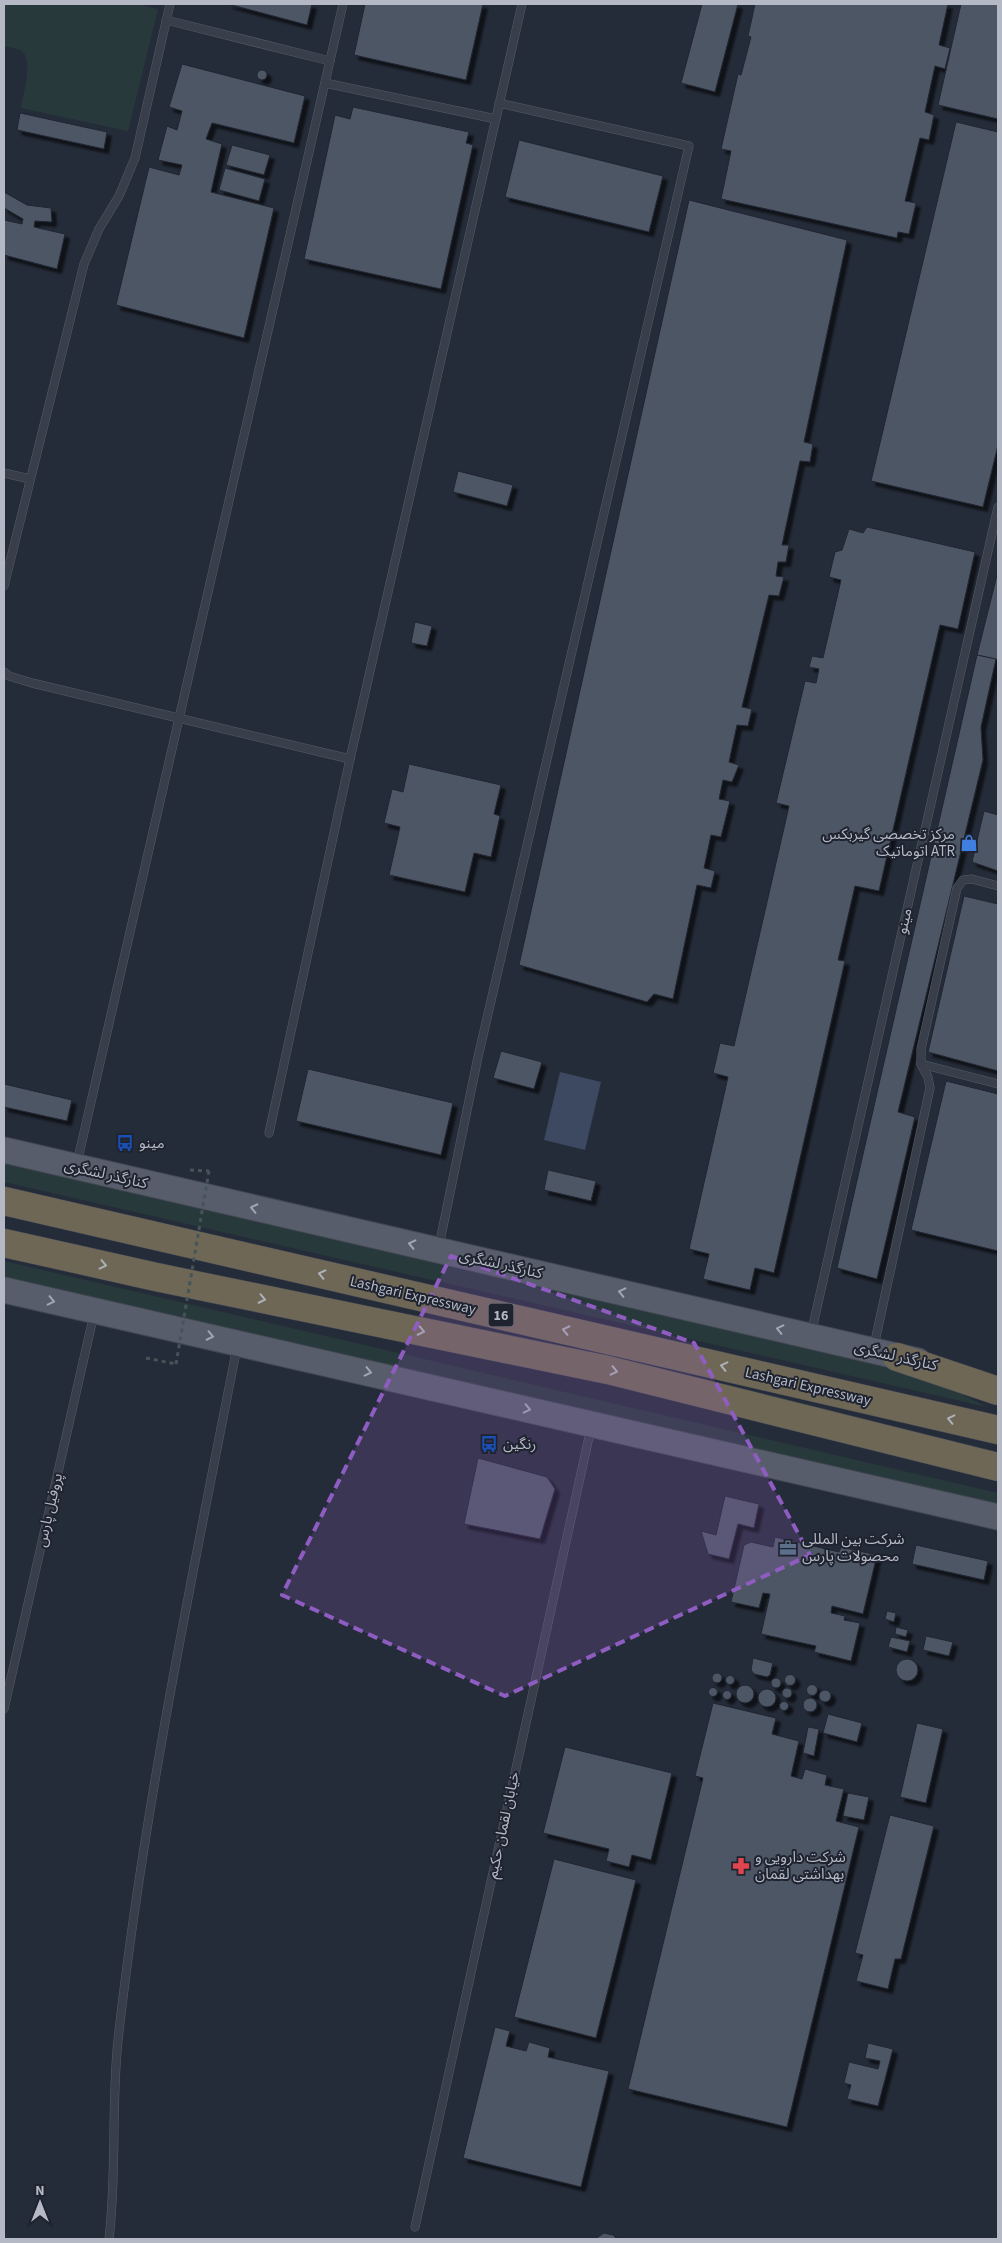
<svg xmlns="http://www.w3.org/2000/svg" width="1002" height="2243" viewBox="0 0 1002 2243" font-family="'Source Sans 3','Noto Sans Arabic',sans-serif">
  <style>
    .green { fill: #28393b }
    .water { fill: #3c4961 }
    .building { fill: #4e5665; stroke: #202531; filter: url(#shadow) }
    .lines { fill: none; stroke-linecap: round; stroke-linejoin: round }
    .lane-casing { stroke: #575c68; stroke-width: 9 }
    .primary-casing { stroke: #424753; stroke-width: 27 }
    .highway-casing { stroke: #444955; stroke-width: 29 }
    .path { stroke: #455458; stroke-width: 3; stroke-dasharray: 4 4; stroke-linecap: butt }
    .lane { stroke: #383e4a; stroke-width: 8 }
    .primary { stroke: #575d6a; stroke-width: 25 }
    .highway { stroke: #6f6756; stroke-width: 28 }
    .path-bridge { stroke: #455458; stroke-width: 3; stroke-dasharray: 4 4; stroke-linecap: butt }
    .oneway { stroke: #a1a7b3 }
    .oneway2 { stroke: #adb1ba }
    .marked { fill: #8f5dc1; fill-opacity: 0.2; stroke: #8f5dc1; stroke-width: 4; stroke-dasharray: 10 6; stroke-linejoin: round }
    .labels { text-anchor: middle; stroke-width: 4; stroke-linejoin: round; paint-order: stroke }
    .shield { fill: #1e232f; stroke: #878c98; stroke-width: 1 }
    .shield-label { font-size: 14px; font-weight: bold; fill: #b4b9c5 }
    .poi-label { font-size: 15px; fill: #b4b9c5; stroke: #1e232f; text-anchor: start }
    .street-label { font-size: 15px; fill: #b4b9c5; stroke: #1e232f }
  </style>
  <defs>
    <filter id="shadow"><feDropShadow dx="4.5" dy="4.5" stdDeviation="1" flood-color="#0009"/></filter>
  </defs>
  <rect width="100%" height="100%" fill="#252c39"/>
  <g class="green">
    <path d="M4,4H136L158,9L128,131L21,108C23,94 35,58 20,50C15,48 9,47 4,46Z"/>
    <path d="M4,1160L928,1377L987,1407L4,1182Z"/>
    <path d="M4,1261L998,1493V1512L4,1283Z"/>
  </g>
  <path class="water" d="M560,1072L601,1082L585,1150L544,1140Z"/>
  <g class="building">
    <path d="M228,4H312L307,25Z"/>
    <path d="M365,4H483L466,80L354,55Z"/>
    <path d="M702,4H738L715,92L681,83Z"/>
    <path d="M755,4H948L939,45L950,48L945,69L935,66L925,112L934,115L929,140L920,138L905,201L916,203L909,234L898,232L897,238L721,199L731,151L721,149L738,74L741,75L751,37L748,36Z"/>
    <path d="M961,4H998V119L938,105Z"/>
    <path d="M182,64L305,96L294,143L212,123L206,139L222,144L211,192L274,208L244,338L116,305L149,167L179,175L182,165L158,160L167,126L177,130L182,111L169,107Z"/>
    <circle cx="262" cy="75" r="5"/>
    <path d="M353,107L469,132L466,143L473,145L441,289L304,259L335,115L350,119Z"/>
    <path d="M20,113L107,132L104,149L17,130Z"/>
    <path d="M956,122L998,132V445L983,507L871,481Z"/>
    <path d="M519,140L663,176L649,232L505,197Z"/>
    <path d="M232,145L270,155L264,175L226,165Z"/>
    <path d="M225,168L265,179L259,201L219,190Z"/>
    <path d="M4,192L27,205L51,208L52,222L35,221L34,227L65,234L57,269L4,255V220L22,224L23,219L4,208Z"/>
    <path d="M689,200L847,240L804,442L813,444L810,462L800,461L782,545H789L786,562H778L776,576L784,577L779,596L769,595L742,707L752,709L748,726L737,725L729,762L739,765L732,782L723,780L719,799L730,801L721,837L711,835L704,868L715,871L711,888L697,885L673,999L654,994L647,1002L519,965Z"/>
    <path d="M458,471L513,485L507,506L453,492Z"/>
    <path d="M867,527L975,552L958,629L940,625L879,891L855,886L838,960L845,961L774,1273L755,1268L750,1290L703,1279L709,1254L689,1249L728,1077L713,1073L720,1043L734,1046L789,806L776,803L805,681L816,683L819,669L809,667L812,656L823,658L841,580L829,577L835,552L842,550L849,529L863,533Z"/>
    <path d="M998,571V660L977,655Z"/>
    <path d="M415,622L432,626L427,646L411,643Z"/>
    <path d="M977,655L996,659L981,727L983,760L898,1112L915,1117L877,1279L837,1268Z"/>
    <path d="M409,764L501,785L494,814L500,816L491,857L474,853L465,892L389,875L400,827L384,823L392,789L403,792Z"/>
    <path d="M984,811L998,815V871L972,862Z"/>
    <path d="M964,896L998,904V1071L928,1052Z"/>
    <path d="M501,1051L542,1062L534,1089L493,1078Z"/>
    <path d="M308,1069L453,1103L441,1155L296,1121Z"/>
    <path d="M946,1081L998,1094V1251L911,1230Z"/>
    <path d="M4,1084L72,1100L67,1121L4,1107Z"/>
    <path d="M548,1170L596,1181L591,1201L544,1190Z"/>
    <path d="M478,1458L547,1477L555,1489L540,1539L464,1524Z"/>
    <path d="M725,1496L759,1504L754,1528L738,1524L729,1559L708,1554L701,1531L716,1535Z"/>
    <path d="M775,1537L839,1552L841,1547L877,1555L863,1614L832,1606L831,1613L845,1616L844,1620L860,1623L851,1661L814,1652L816,1646L761,1634L770,1594L763,1593L759,1608L731,1602L744,1545L751,1542L773,1547Z"/>
    <path d="M916,1545L988,1561L984,1580L912,1564Z"/>
    <path d="M887,1611L896,1613L894,1622L885,1619Z"/>
    <path d="M896,1627L908,1630L906,1637L895,1634Z"/>
    <path d="M926,1636L953,1642L949,1656L923,1650Z"/>
    <path d="M891,1637L910,1641L907,1652L888,1647Z"/>
    <path d="M753,1658L773,1663L770,1675L767,1677L754,1674L751,1670Z"/>
    <circle cx="907" cy="1670" r="11"/>
    <circle cx="717" cy="1678" r="5"/>
    <circle cx="790" cy="1680" r="5.5"/>
    <circle cx="730" cy="1680" r="4.5"/>
    <circle cx="776" cy="1683" r="5"/>
    <circle cx="745" cy="1694" r="9"/>
    <circle cx="812" cy="1690" r="5.5"/>
    <circle cx="713" cy="1692" r="4.5"/>
    <circle cx="787" cy="1693" r="5"/>
    <circle cx="767" cy="1698" r="9"/>
    <circle cx="825" cy="1696" r="6"/>
    <circle cx="727" cy="1695" r="4.5"/>
    <circle cx="810" cy="1705" r="7"/>
    <circle cx="784" cy="1706" r="4.5"/>
    <path d="M713,1703L776,1718L772,1734L799,1741L791,1776L802,1779L805,1769L827,1775L825,1785L844,1789L836,1821L859,1827L787,2127L628,2089L703,1778L695,1776Z"/>
    <path d="M828,1714L862,1723L857,1742L823,1733Z"/>
    <path d="M917,1723L943,1729L926,1803L900,1797Z"/>
    <path d="M808,1727L819,1729L814,1756L803,1753Z"/>
    <path d="M565,1747L672,1773L651,1860L632,1855L629,1867L606,1861L609,1849L543,1833Z"/>
    <path d="M848,1793L869,1797L864,1820L843,1816Z"/>
    <path d="M890,1815L934,1826L901,1959H895L888,1989L856,1981L863,1955L855,1953Z"/>
    <path d="M554,1859L636,1880L596,2038L514,2017Z"/>
    <path d="M495,2027L510,2031L506,2046L526,2051L529,2042L550,2048L548,2057L609,2071L581,2187L463,2158Z"/>
    <path d="M868,2043L893,2049L878,2106L847,2099L851,2085L844,2083L849,2062L878,2069L880,2061L865,2058Z"/>
    <path d="M604,2233L613,2235L617,2239H595Z"/>
  </g>
  <g class="lines">
    <g class="lane-casing">
      <g id="lane">
        <path d="M166,20L330,61"/>
        <path d="M325,83L496,119"/>
        <path d="M4,473L30,479"/>
        <path d="M4,586L84,264L99,229L119,196L135,158L170,4"/>
        <path d="M4,672L9,676L32,683L350,759"/>
        <path d="M921,1064V1049L957,888L963,880L972,879L998,886"/>
        <path d="M269,1133L350,759L522,4"/>
        <path d="M77,1163L343,4"/>
        <path d="M439,1246L478,1057L689,146L499,103"/>
        <path d="M811,1334L998,507"/>
        <path d="M874,1346L930,1088L928,1077L921,1064L998,1084"/>
        <path d="M4,1709L94,1314"/>
        <path d="M415,2227L591,1428"/>
        <path d="M109,2239C117,2173 111,2106 118,2040C144,1807 192,1577 237,1347"/>
      </g>
    </g>
    <g class="primary-casing">
      <g id="primary">
        <path d="M4,1150L918,1361"/>
        <path d="M4,1290L998,1517"/>
      </g>
    </g>
    <g class="highway-casing">
      <g id="highway">
        <path d="M4,1201L998,1430"/>
        <path d="M4,1243L156,1277L608,1370L998,1467"/>
        <path d="M897,1357L998,1391"/>
      </g>
    </g>
    <g class="path">
      <path d="M190,1170L209,1171"/>
      <path d="M146,1358L176,1364"/>
    </g>
    <use href="#lane" class="lane"/>
    <use href="#primary" class="primary"/>
    <use href="#highway" class="highway"/>
    <path class="path-bridge" d="M176,1364L209,1171"/>
  </g>
  <defs><path id="oneway-chevron" d="M-2-3.5L2.5 0L-2 3.5" fill="none" stroke-width="1.6" stroke-linecap="round" stroke-linejoin="round" transform="scale(1.25)"/></defs>
  <g class="oneway">
    <use href="#oneway-chevron" transform="translate(254 1208) rotate(-167)"/>
    <use href="#oneway-chevron" transform="translate(412 1244) rotate(-167)"/>
    <use href="#oneway-chevron" transform="translate(622 1292) rotate(-167)"/>
    <use href="#oneway-chevron" transform="translate(51 1301) rotate(13)"/>
    <use href="#oneway-chevron" transform="translate(780 1329) rotate(-167)"/>
    <use href="#oneway-chevron" transform="translate(210 1336) rotate(12)"/>
    <use href="#oneway-chevron" transform="translate(368 1372) rotate(13)"/>
    <use href="#oneway-chevron" transform="translate(527 1409) rotate(13)"/>
  </g>
  <g class="oneway2">
    <use href="#oneway-chevron" transform="translate(103 1265) rotate(13)"/>
    <use href="#oneway-chevron" transform="translate(322 1274) rotate(-167)"/>
    <use href="#oneway-chevron" transform="translate(262 1299) rotate(12)"/>
    <use href="#oneway-chevron" transform="translate(566 1330) rotate(-167)"/>
    <use href="#oneway-chevron" transform="translate(421 1331) rotate(12)"/>
    <use href="#oneway-chevron" transform="translate(724 1366) rotate(-167)"/>
    <use href="#oneway-chevron" transform="translate(614 1371) rotate(13)"/>
    <use href="#oneway-chevron" transform="translate(951 1419) rotate(-167)"/>
  </g>
  <path class="marked" d="M451,1256L694,1343L810,1555L505,1696L282,1595Z"/>
  <defs>
    <g id="shop-bare" transform="scale(1.35)"><path d="M-5-2.5h2.3a2.7 3.5 0 0 1 5.4 0H5L5.5 6h-11ZM-1.5-2.5h3a1.5 2.3 0 0 0-3 0Z" fill="#3f7fe0" stroke="#1e232f" stroke-width="2.5" paint-order="stroke"/></g>
    <g id="bus-bare" transform="scale(1.35)"><path d="M-5-6H5V4H4V6H2V4H-2V6H-4V4H-5ZM-3.5-4V0h7V-4ZM-3.5 1.2v1.5H-2V1.2ZM2 1.2v1.5H3.5V1.2Z" fill="#1a4fb4" stroke="#1e232f" stroke-width="2.5" paint-order="stroke"/></g>
    <g id="office-bare" transform="scale(1.35)"><path d="M-6-3h4V-5.5h4V-3h4V5H-6ZM-1-4.5V-3h2v-1.5ZM-6 0V1H6V0Z" fill="#5c6f8a" stroke="#1e232f" stroke-width="2.5" paint-order="stroke"/></g>
    <g id="pharmacy-bare" transform="scale(1.35)"><path d="M-2-6h4v4h4v4h-4v4h-4v-4h-4v-4h4Z" fill="#e0444e" stroke="#1e232f" stroke-width="2.5" paint-order="stroke"/></g>
  </defs>
  <g fill-rule="evenodd">
    <use href="#shop-bare" x="969" y="843"/>
    <use href="#bus-bare" x="125" y="1143"/>
    <use href="#bus-bare" x="489" y="1444"/>
    <use href="#office-bare" x="788" y="1548"/>
    <use href="#pharmacy-bare" x="741" y="1866"/>
  </g>
  <g class="labels">
    <rect class="shield" x="488.5" y="1303.5" width="25" height="23" rx="4"/>
    <g class="shield-label">
      <text x="501" y="1320">16</text>
    </g>
    <g class="poi-label">
      <text x="955" y="839" text-anchor="end">مرکز تخصصی گیربکس<tspan x="955" dy="17">اتوماتیک ATR</tspan></text>
      <text x="139" y="1148">مینو</text>
      <text x="503" y="1449">رنگین</text>
      <text x="802" y="1544">شرکت بین المللی<tspan x="802" dy="17">محصولات پارس</tspan></text>
      <text x="755" y="1862">شرکت دارویی و<tspan x="755" dy="17">بهداشتی لقمان</tspan></text>
    </g>
    <g class="street-label">
      <text transform="translate(904 921) rotate(-77)" y="5">مینو</text>
      <text transform="translate(106 1174) rotate(13)" y="5">کنارگذر لشگری</text>
      <text transform="translate(501 1264) rotate(13)" y="5">کنارگذر لشگری</text>
      <text transform="translate(413 1295) rotate(13)" y="5">Lashgari Expressway</text>
      <text transform="translate(896 1356) rotate(13)" y="5">کنارگذر لشگری</text>
      <text transform="translate(808 1386) rotate(13)" y="5">Lashgari Expressway</text>
      <text transform="translate(49 1510) rotate(-77)" y="5">پروفیل پارس</text>
      <text transform="translate(503 1825) rotate(-78)" y="5">خیابان لقمان حکیم</text>
    </g>
  </g>
  <rect width="1002" height="2243" fill="none" stroke="#b4b9c5" stroke-width="10"/>
  <g transform="translate(40 2203)" stroke="#1e232f" stroke-width="4" paint-order="stroke">
  <path d="M0-4L9 19L0 12L-9 19Z" fill="#b4b9c5"/>
  <text y="-8" font-size="14" font-weight="bold" text-anchor="middle" fill="#b4b9c5">N</text>
  </g>
</svg>
